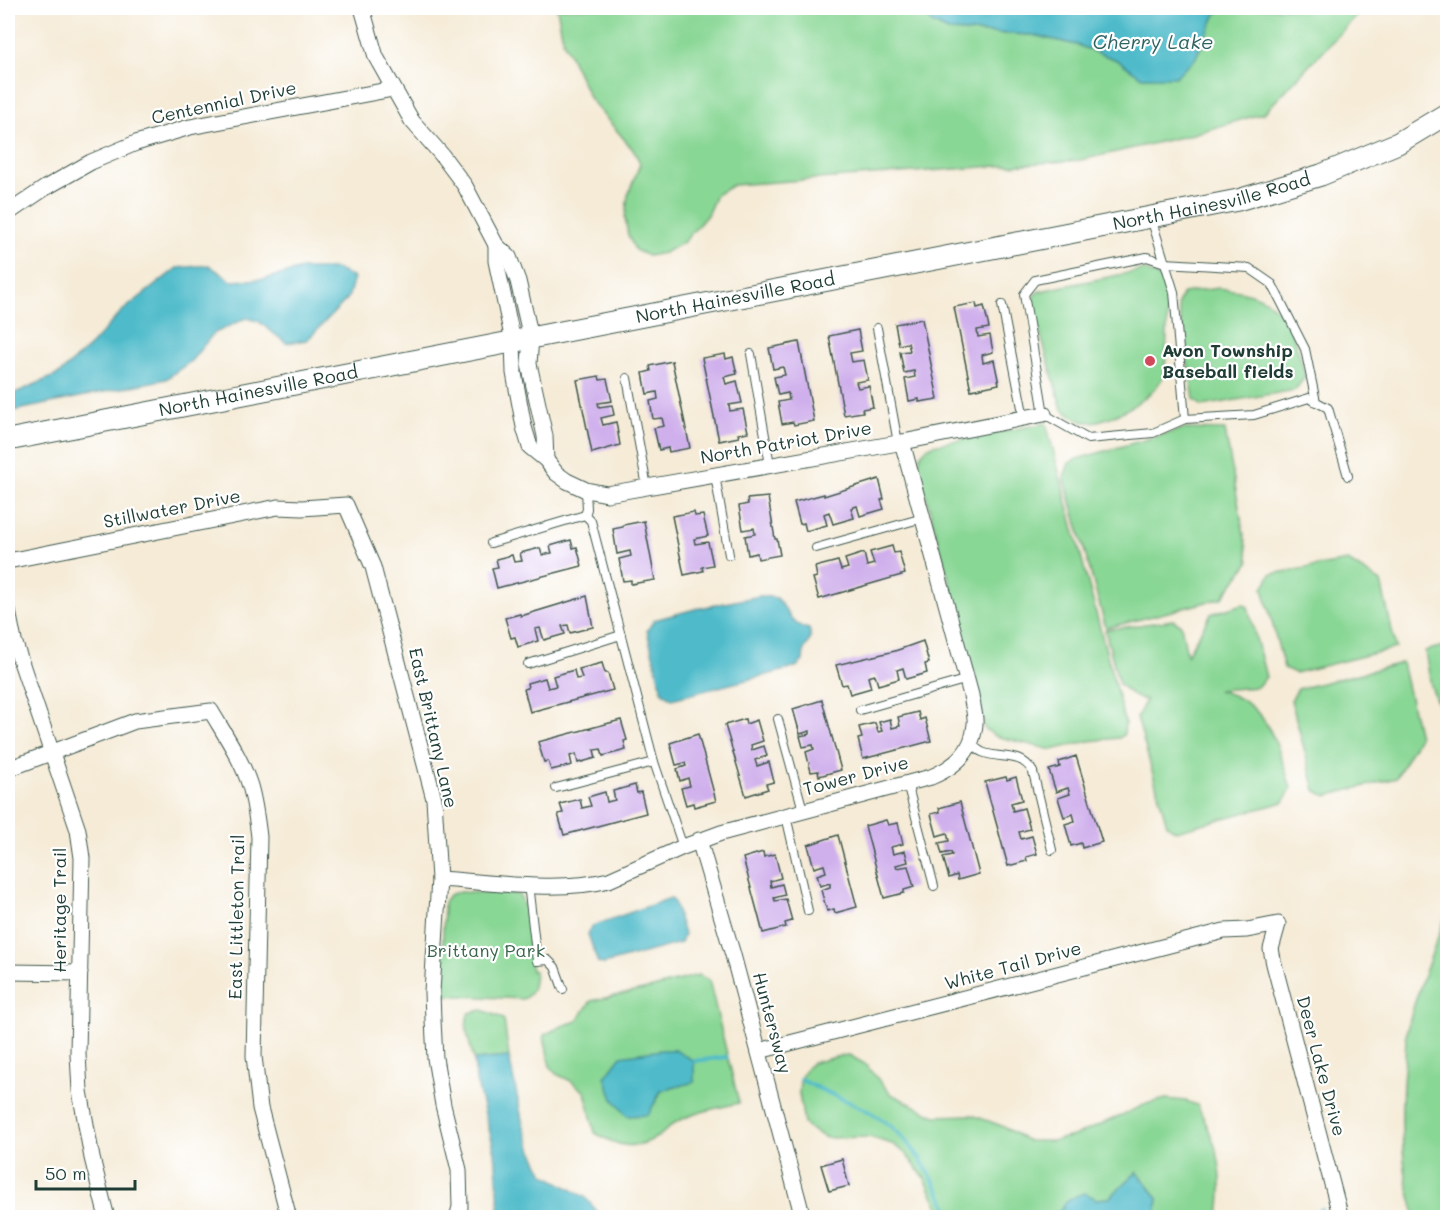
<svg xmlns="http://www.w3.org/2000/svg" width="1455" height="1225" viewBox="0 0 1455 1225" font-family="Mali,sans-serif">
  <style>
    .green { fill: #89d795; stroke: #548a64; stroke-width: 1.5; fill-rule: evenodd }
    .water { fill: #4fbbca; stroke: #377c7f; stroke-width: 1.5 }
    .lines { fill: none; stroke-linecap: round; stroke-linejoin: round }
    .stream { stroke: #4fbbca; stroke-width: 4 }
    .building { fill: #cfafec }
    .service-casing { stroke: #3f574c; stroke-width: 10 }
    .minor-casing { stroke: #3f574c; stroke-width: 17 }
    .secondary-casing { stroke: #3f574c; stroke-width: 23 }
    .service { stroke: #fff; stroke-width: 8 }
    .minor { stroke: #fff; stroke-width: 15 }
    .secondary { stroke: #fff; stroke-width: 21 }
    .poi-dot { fill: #d1495b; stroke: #fff; stroke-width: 2 }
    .labels { text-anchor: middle; stroke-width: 4.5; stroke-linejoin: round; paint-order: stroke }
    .street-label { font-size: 18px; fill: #1f3d34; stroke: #fff }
    .poi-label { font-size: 18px; font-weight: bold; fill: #1f3d34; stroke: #fff; text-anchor: start }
    .park-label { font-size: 18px; fill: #3a644c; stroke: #fff }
    .water-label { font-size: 20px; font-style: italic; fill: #2d6361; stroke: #fff }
  </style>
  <rect width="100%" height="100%" fill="#fff"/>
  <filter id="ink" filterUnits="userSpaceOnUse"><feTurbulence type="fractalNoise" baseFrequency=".0167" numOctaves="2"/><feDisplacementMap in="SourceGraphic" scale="12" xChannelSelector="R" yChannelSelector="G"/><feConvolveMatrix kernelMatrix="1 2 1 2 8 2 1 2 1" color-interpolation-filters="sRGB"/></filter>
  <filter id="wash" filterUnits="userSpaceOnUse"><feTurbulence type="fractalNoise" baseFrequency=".008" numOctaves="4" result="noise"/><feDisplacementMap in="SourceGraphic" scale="24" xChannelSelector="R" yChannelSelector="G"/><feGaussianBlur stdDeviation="1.35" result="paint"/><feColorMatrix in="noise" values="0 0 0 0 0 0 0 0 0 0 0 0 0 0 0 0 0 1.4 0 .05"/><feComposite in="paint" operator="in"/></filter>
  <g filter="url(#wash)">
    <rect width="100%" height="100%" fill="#f5ebd7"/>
    <g class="green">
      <path d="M557,8H915L932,23L948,31L1033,35L1077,45L1117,60L1142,77L1195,59L1216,14L1225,8H1364L1264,113L1186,136L1081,160L733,185L716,195L707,215L684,242L664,253L648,256L635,250L628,235L625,218L628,195L640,164L635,152L590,99L563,41Z"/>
      <path d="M1143,270C1155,275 1163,277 1167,290C1168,301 1167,370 1163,377C1152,399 1109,423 1086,422C1078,422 1068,413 1062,409L1032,305C1033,299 1033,294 1040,291Z"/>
      <path d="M1219,288C1228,290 1238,290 1247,293C1287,302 1297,342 1305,377L1295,390L1202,406L1194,399L1178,304L1183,293Z"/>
      <path d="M1046,423L1125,723L1124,734L1119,738L1089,741L1052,750L995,736L984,728L979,692L919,469C919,456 921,450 933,445Z"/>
      <path d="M1183,429L1225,430L1249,562L1222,598L1106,628L1064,477L1069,463L1077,459Z"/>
      <path d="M1348,561L1381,582L1396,648L1295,673L1284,668L1263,588L1271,574Z"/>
      <path d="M1243,604L1248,607L1266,677L1257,687L1217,690C1269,702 1276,743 1291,788L1284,802L1176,831L1167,825L1137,717L1146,700L1135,697L1119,684L1105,630L1173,620L1181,625L1187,655L1211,614Z"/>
      <path d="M1447,645H1448L1447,730L1431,686L1425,651Z"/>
      <path d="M1402,663L1419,737L1396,778L1326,796L1315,790L1291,700L1298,689Z"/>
      <path d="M458,892L518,894C530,907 531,953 531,971H535C534,983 534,994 523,999L441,995L444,902L449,895Z"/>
      <path d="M1447,912V1217H1416C1399,1168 1400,1109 1405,1058C1406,1047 1405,1036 1408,1026C1418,987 1434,950 1447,912Z"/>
      <path d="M698,975L709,980L739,1103C718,1108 692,1112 673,1124C668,1127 664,1133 659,1136C633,1152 618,1146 595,1133L585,1092L571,1081L556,1074L550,1067L544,1035L562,1026L577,1021L591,1001L653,988ZM675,1050L694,1082L661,1091L657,1100L651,1108Z"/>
      <path d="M482,1010L500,1017L504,1020L509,1057L474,1060C471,1047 462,1025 469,1013Z"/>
      <path d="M849,1055L865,1064L891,1094L935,1116L972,1115L1002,1126L1028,1141H1052L1077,1135L1146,1104L1166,1099L1186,1101L1197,1105C1219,1147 1225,1170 1219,1217H1156L1158,1198L1137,1172L1109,1198L1097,1199L1088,1196L1061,1208L1057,1217H944L924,1177L905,1153L892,1144L869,1137L826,1138L810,1129L804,1123L799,1094L800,1079L805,1070L812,1063L840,1056Z"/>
    </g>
    <g class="water">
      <path d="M915,8H1225L1216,14L1195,59L1175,77H1142L1117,60L1077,45L1033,35L948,31L932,23Z"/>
      <path d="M209,265L232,281L265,279L302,269H336L354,278L348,298L307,340L286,343L258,321L246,318L213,334L191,361L166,379L8,412V396L59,374L92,344L121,312L177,268Z"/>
      <path d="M760,596L777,598C790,613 788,623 809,629C812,638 810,642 804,649L803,661L796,667L786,670L672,699L662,691L647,631L654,620L695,609Z"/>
      <path d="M671,898L674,902L684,934L681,943L604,964L598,963L588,934L592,926Z"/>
      <path d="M662,1050H675L694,1061V1082L661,1091L648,1115L627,1116L613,1099L605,1077L621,1056Z"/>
      <path d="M509,1057L523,1124L532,1150L544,1174L585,1197L602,1217H500L495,1152L476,1080L474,1060Z"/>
      <path d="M1137,1172L1158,1198L1156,1217H1057C1062,1203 1070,1198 1084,1193L1097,1199L1109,1198Z"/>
    </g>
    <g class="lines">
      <g class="stream">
        <path d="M694,1061L727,1057"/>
        <path d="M800,1079C823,1092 848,1100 871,1113C913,1136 932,1177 953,1218"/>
        <path d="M1311,1218L1321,1209"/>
      </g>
    </g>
    <g id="blocks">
      <g class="building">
        <path d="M976,303L977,308L984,306L989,328L977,330L978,337L990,335L993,352L982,355L983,363L994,360L999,384L971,390L954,307Z"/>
        <path d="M922,319L938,399L919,402V399L909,401L905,379L915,377L914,371L904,373L900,352L910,351L908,343L899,345L895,324Z"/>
        <path d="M858,330L862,351L850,353L852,362L864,360L868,380L856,382L858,388L869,386L873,407L862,409L863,412L844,415L829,336Z"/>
        <path d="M799,342L814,421L794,425L793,422L782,424L778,402L789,400L788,393L778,395L774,377L785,375L783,367L773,369L769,348Z"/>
        <path d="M725,354L726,359L733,357L737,374L724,377L726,384L737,381L742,403L729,405L730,411L743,409L748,432L738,434L739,437L719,441L702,358Z"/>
        <path d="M672,361L690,448L669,452L668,448L659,450L654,428L664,426L662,418L653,419L650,401L658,399L657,392L647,394L643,373L651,371L650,366Z"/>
        <path d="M599,376L600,380L607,379L612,401L598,403L599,407L612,405L614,415L601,418L603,425L616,422L620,445L592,453L577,380Z"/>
        <path d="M879,479L884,499L881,500L884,509L860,516L857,506L851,508L854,518L833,524L829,512L824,514L827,525L806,531L804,523L800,524L794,502L824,494V496Z"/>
        <path d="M768,497L775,539H777L780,555L758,559L757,553L748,555L745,536L755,534L754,528L743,530L739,506L748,504L747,499Z"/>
        <path d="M694,512L695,516L703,515L708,536L694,539L695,544L708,542L713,565L702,567L703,571L684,575L672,516Z"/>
        <path d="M644,521L655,580L631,584V580L623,581L619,559L631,556L630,551L617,554L613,529L623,527V525Z"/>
        <path d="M571,540L573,548L577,547L582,566L497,588L492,568L498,567L496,559L512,555L514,562L522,561L520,553L540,548L542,555L552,553L550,546Z"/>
        <path d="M892,546L894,553L899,552L905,574L819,599L813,578L817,577L815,567L838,561L841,570L848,568L845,559L864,553L867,566L874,564L870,552Z"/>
        <path d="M587,596L593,627L570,633L568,625L562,626L565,634L544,640L540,628L535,629L538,641L518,647L515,637L511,638L505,618L520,614L521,616Z"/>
        <path d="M923,641L929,663L925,664L927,673L906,679L903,668L897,670L899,679L878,685L875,675L868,677L871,688L850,694L847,684L842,685L836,665L895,651Z"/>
        <path d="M602,663L605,673H608L613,690L530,712L524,689L528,688L527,683L545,678L548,688L556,686L553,676L574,670L576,679L582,678L579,669Z"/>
        <path d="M822,700L841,770L819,776L818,771L811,772L806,752L814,749L813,745L803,747L800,736L810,734V731L800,734L793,709Z"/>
        <path d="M918,712L920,720L925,718L931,741L863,759L858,739L862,738L859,727L875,723L878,732L882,731L879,722L890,719L892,728L900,726L898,717Z"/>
        <path d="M745,719L746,724L757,720L763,741L751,745L752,750L764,746L767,756L755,760L757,766L769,762L774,782L766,784L768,789L746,796L725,725Z"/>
        <path d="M621,720L627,740L624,741L626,750L603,756L601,749L594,750L596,758L578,763L576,754L570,756L572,765L551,770L548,761L544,762L538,742Z"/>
        <path d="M698,734L716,801L694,807L693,803L686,805L681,788L690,786L688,778L680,781L677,769L686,766L685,763L676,765L670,743Z"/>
        <path d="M1076,756L1102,842L1082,848L1081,843L1071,846L1065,824L1075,821L1073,814L1064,817L1058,798L1070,794L1068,788L1056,792L1049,770L1060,767L1059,762Z"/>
        <path d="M1006,777L1007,780L1016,777L1022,800L1011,803L1013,811L1024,808L1030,829L1019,832L1021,839L1032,836L1037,854L1026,857L1027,861L1008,866L985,782Z"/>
        <path d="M635,785L637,793L641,792L646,813L564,835L558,814L563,813L560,804L580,799L582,808L591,806L588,797L605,792L607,802L615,800L613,791Z"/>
        <path d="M960,802L979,874L958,880L957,875L949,878L943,857L952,855L951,852L942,854L939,843L949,841L947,833L937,836L931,814L940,812L939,808Z"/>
        <path d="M886,820L888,825L898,823L903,844L891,847L893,854L905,851L908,862L896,865L897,868L908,866L914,887L904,890V893L884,898L865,826Z"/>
        <path d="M838,835L857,907L835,913L834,909L827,911L821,890L830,887V883L820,886L817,875L826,872L824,865L814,868L808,845Z"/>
        <path d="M763,852L764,857L775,854L781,878L770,881L771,887L782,884L785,895L774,898L775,901L786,899L792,921L785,923L786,927L763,933L743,858Z"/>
        <path d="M842,1159L849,1186L829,1191L821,1165Z"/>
      </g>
    </g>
  </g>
  <g filter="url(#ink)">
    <use href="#blocks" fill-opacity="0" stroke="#3f574c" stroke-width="1.5"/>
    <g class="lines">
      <g class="service-casing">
        <g id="service">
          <path d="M1151,218L1165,263L1249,268L1272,284L1305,349L1316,402"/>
          <path d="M1147,257L1165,263L1174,292L1185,419L1153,433L1088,439L1044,414L1024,294L1035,280Z"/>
          <path d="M1002,305L1024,418"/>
          <path d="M877,328L898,443"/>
          <path d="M751,354L770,465"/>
          <path d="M627,378L647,487"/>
          <path d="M1185,419L1254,415L1309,398L1328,408L1348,476"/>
          <path d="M715,475L729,555"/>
          <path d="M586,490L587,509L585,515L591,521L654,762L683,847"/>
          <path d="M491,543L585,515"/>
          <path d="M816,548L923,518"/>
          <path d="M528,664L621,635"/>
          <path d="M860,710L968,679"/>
          <path d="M778,719L803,810"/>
          <path d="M970,744C974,746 978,750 982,752C1001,760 1021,751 1033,772L1052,850"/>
          <path d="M907,783L934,886"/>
          <path d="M556,788L654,762"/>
          <path d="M786,816L808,911"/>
          <path d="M528,884L537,961L548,960L555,967L563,989"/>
        </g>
      </g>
      <g class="minor-casing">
        <g id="minor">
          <path d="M362,8L376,57L412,121L441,154L465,186L496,245L509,257L518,281L531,338L529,364L545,436L546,460"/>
          <path d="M8,213L45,188L91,162L136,143L190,127L393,89"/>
          <path d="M496,245V261L513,341L514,373L524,427L530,447L546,460L556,473L567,481L586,490L607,494L898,443L1044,414"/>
          <path d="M8,561L278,507L302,508L346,505L373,567L434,799L439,879L432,992L433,1020L435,1058L443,1105L459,1170L460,1207L457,1218"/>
          <path d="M8,611L14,641L78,830L82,858L78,1054L80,1091L92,1158L107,1218"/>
          <path d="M8,769L135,721L211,711C225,735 242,760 250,786C255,803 257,820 259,837L254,1056L260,1108L289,1218"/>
          <path d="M699,840L733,955L803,1218"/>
          <path d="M439,879C491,882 558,893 609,880L683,847L721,833L931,777C955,767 973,752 975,724C976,715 972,704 971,695L902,442"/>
          <path d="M8,972L80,973"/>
          <path d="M759,1051L1224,931L1247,930L1278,924L1271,949L1274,964L1341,1218"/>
        </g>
      </g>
      <g class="secondary-casing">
        <g id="secondary">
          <path id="s1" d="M8,440L1238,200L1321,175L1398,143L1448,113"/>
        </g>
      </g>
      <use href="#service" class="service"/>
      <use href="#minor" class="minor"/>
      <use href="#secondary" class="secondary"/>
    </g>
  </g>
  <circle class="poi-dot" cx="1150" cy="361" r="6"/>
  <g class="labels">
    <g class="street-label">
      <text transform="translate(224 103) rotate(-12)" y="6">Centennial Drive</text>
      <text dy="6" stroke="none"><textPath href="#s1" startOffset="1227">North Hainesville Road</textPath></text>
      <text dy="6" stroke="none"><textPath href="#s1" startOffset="741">North Hainesville Road</textPath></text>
      <text dy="6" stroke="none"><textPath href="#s1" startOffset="255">North Hainesville Road</textPath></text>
      <text transform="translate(786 443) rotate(-10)" y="6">North Patriot Drive</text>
      <text transform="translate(172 509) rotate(-11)" y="6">Stillwater Drive</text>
      <text transform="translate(433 728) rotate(77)" y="6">East Brittany Lane</text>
      <text transform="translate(856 776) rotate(-15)" y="6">Tower Drive</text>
      <text transform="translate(60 910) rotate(-90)" y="6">Heritage Trail</text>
      <text transform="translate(237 917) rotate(-89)" y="6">East Littleton Trail</text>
      <text transform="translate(1013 966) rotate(-15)" y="6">White Tail Drive</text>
      <text transform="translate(772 1023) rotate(75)" y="6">Huntersway</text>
      <text transform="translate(1321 1066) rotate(75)" y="6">Deer Lake Drive</text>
    </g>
    <g class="poi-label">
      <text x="1162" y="357">Avon Township<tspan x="1162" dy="21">Baseball fields</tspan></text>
    </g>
    <g class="park-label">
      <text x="486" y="957">Brittany Park</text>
    </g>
    <g class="water-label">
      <text x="1153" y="49">Cherry Lake</text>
    </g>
  </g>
  <rect width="1455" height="1225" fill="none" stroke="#fff" stroke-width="30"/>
  <path d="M36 1180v9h99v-9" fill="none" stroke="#1f3d34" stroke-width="3"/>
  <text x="45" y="1180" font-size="18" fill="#1f3d34" stroke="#ffffff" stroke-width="4.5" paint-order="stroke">50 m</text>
</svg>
